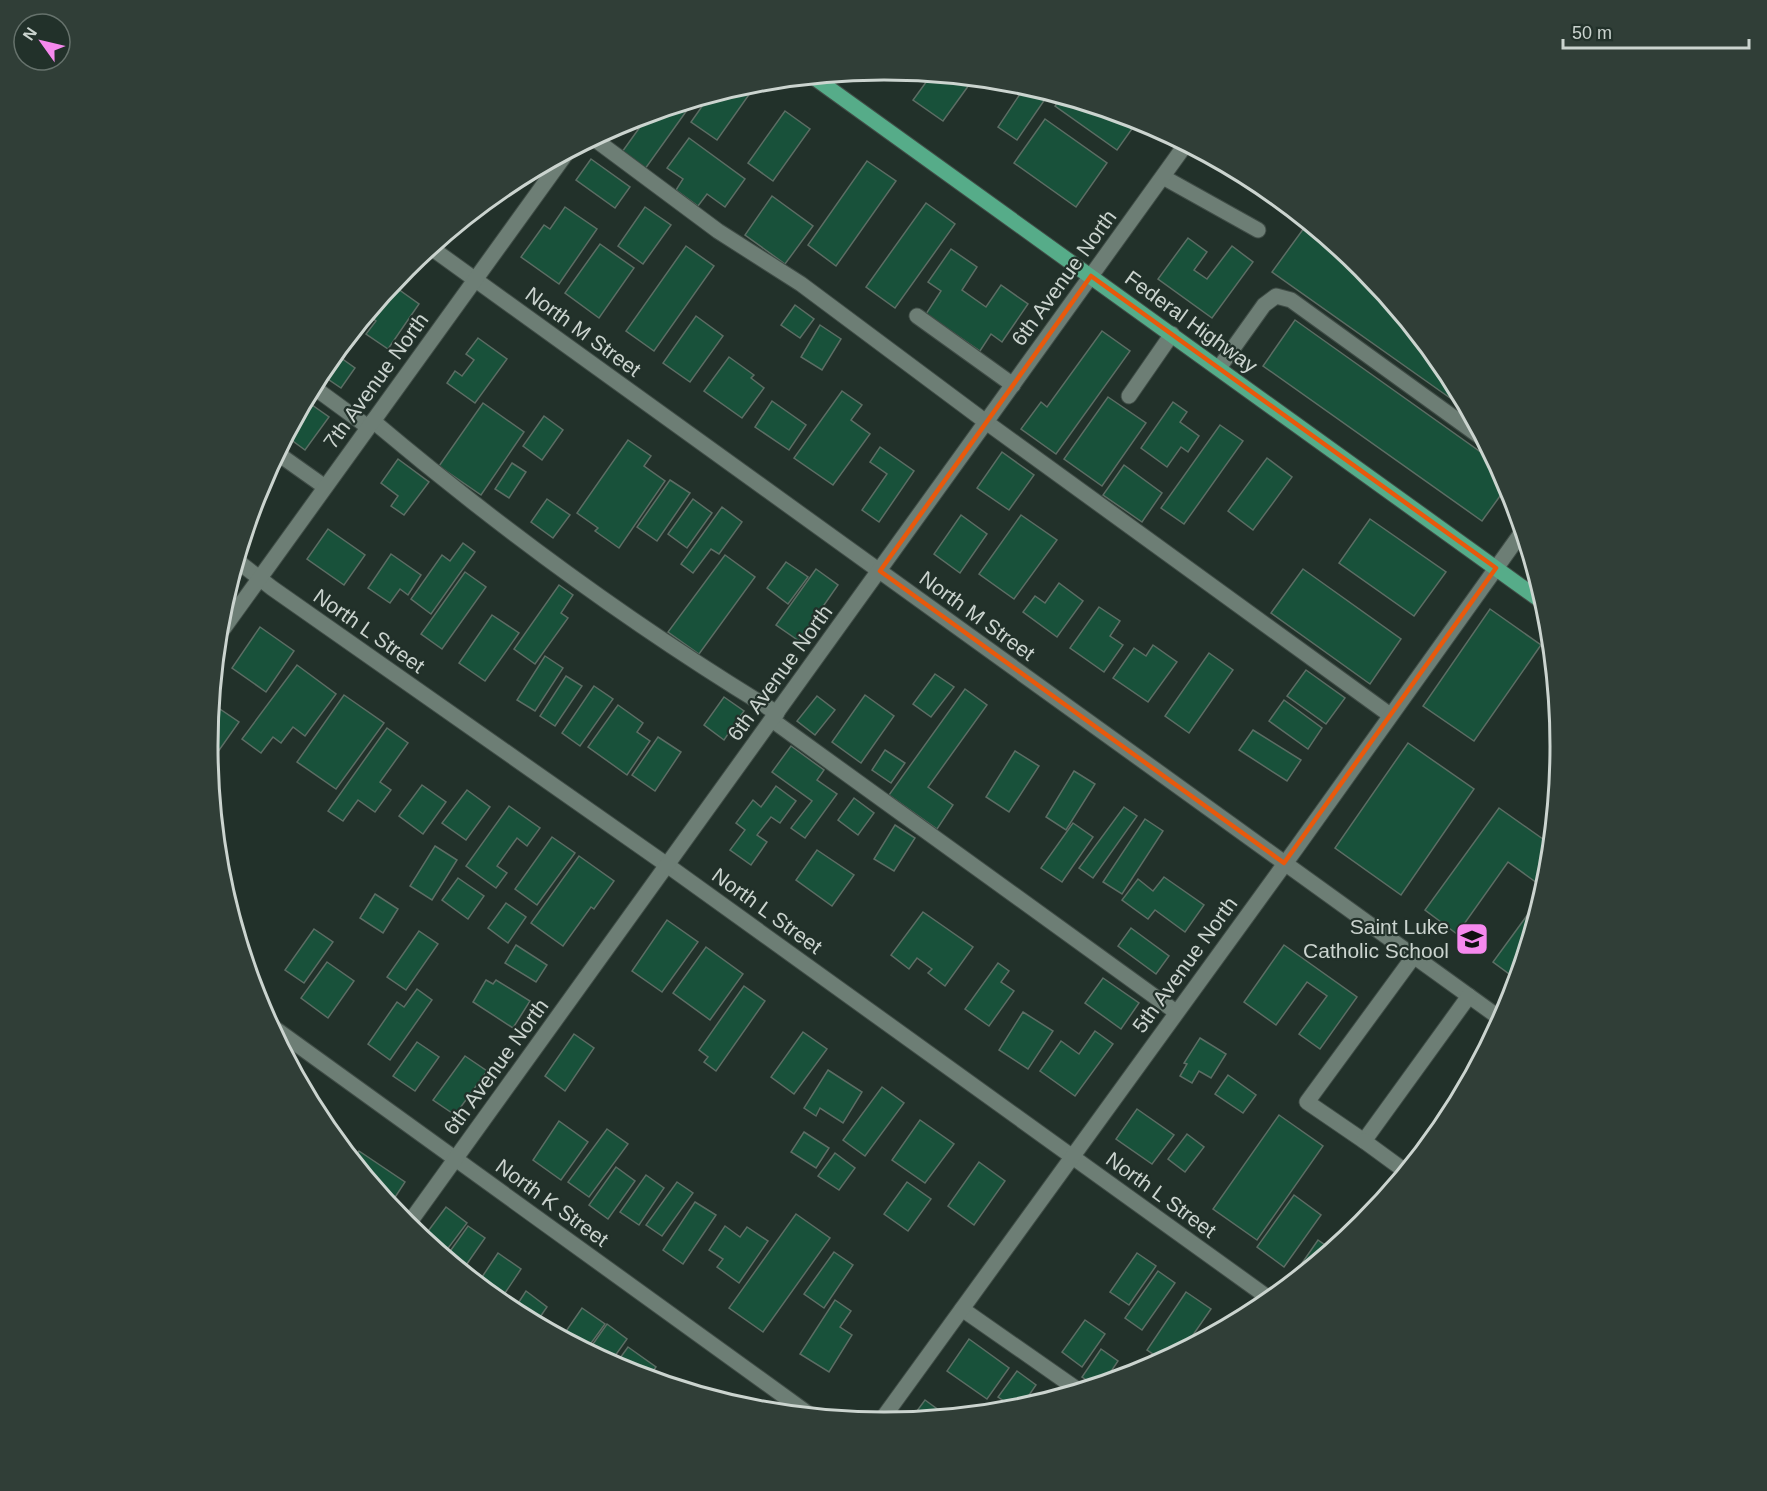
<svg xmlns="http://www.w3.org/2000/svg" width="1767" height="1491" viewBox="0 0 1767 1491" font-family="Helvetica,sans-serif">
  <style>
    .building { fill: #18513a; stroke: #5c6d64; stroke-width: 1.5 }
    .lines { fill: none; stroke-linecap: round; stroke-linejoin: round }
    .minor-casing { stroke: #404d47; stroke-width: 17 }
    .major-casing { stroke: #404d47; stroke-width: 17 }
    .minor { stroke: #6d7e75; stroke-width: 15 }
    .major { stroke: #56ac89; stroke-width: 15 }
    .marked { fill: none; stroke: #e8590c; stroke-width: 4.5; stroke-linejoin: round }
    .labels { text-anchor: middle; stroke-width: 4.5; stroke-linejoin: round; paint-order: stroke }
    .street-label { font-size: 21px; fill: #cbd4cf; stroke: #22312a }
    .poi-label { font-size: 21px; fill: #cbd4cf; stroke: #22312a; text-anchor: end }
    .rim { fill: none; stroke: #cbd4cf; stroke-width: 3 }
  </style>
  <rect width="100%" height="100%" fill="#22312a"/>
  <g class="building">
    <path d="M932,74L974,78L943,121L913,100Z"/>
    <path d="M746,84L753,89L717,140L691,122L710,95Z"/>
    <path d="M1026,85L1050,92L1017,140L998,127Z"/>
    <path d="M1062,96L1139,119L1117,150L1055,106Z"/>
    <path d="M695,99L645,169L622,152L650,113Z"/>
    <path d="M785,111L810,129L773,181L748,163Z"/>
    <path d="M1045,119L1107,163L1076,207L1014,163Z"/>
    <path d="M689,138L745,179L725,207L707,194L698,206L676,190L683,179L667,168Z"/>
    <path d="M591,159L630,187L615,208L576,180Z"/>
    <path d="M867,161L896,181L836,266L808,245Z"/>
    <path d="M772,196L813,226L785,264L745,235Z"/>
    <path d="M926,203L955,224L895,308L866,287Z"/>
    <path d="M565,207L597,229L559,284L521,257L544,225L550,229Z"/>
    <path d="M645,207L671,225L643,264L618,246Z"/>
    <path d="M1304,228L1365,271L1446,370L1467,410L1272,272Z"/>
    <path d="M1188,238L1207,252L1194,270L1207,279L1232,246L1253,262L1212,318L1158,279Z"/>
    <path d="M600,244L634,268L599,318L565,293Z"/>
    <path d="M686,246L714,266L654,351L626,331Z"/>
    <path d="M951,249L977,267L962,290L986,307L1001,285L1028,304L1002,342L991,334L980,351L926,314L941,291L928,282Z"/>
    <path d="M391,284L419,304L388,349L366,334L376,321L366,314Z"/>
    <path d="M795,305L814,319L800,338L781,325Z"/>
    <path d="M696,316L723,336L690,382L663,363Z"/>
    <path d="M1295,320L1496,463L1508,485L1482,521L1263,366Z"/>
    <path d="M820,325L841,339L822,370L801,357Z"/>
    <path d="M1102,331L1130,351L1056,454L1021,429L1041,402L1047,407Z"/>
    <path d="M478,338L507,359L475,403L447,383L455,371L462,376L474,360L466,354Z"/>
    <path d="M334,353L355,368L341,388L319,373Z"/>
    <path d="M729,357L754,375L751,378L764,388L742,418L704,391Z"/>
    <path d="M842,391L862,405L851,420L870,434L833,485L794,458Z"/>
    <path d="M1108,397L1146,423L1102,486L1064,459Z"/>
    <path d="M305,400L329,417L305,450L286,436Z"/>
    <path d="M772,401L806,425L789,450L755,427Z"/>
    <path d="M1173,402L1187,412L1180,422L1199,436L1188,452L1181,447L1167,467L1141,448Z"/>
    <path d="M483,403L524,432L481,495L439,466Z"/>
    <path d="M544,416L563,430L542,460L523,446Z"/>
    <path d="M1220,425L1243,441L1184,524L1161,508Z"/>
    <path d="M628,440L651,456L644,466L665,481L619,548L595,531L598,528L577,513Z"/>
    <path d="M880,447L914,471L879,522L862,510L887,474L870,462Z"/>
    <path d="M1002,452L1034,475L1009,510L977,488Z"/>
    <path d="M1267,458L1292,477L1253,530L1228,511Z"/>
    <path d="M398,459L429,482L404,515L391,506L398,496L381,483Z"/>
    <path d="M512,463L526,472L509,498L495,489Z"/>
    <path d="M1124,465L1162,493L1142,522L1103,495Z"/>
    <path d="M670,480L690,493L657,541L637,527Z"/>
    <path d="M547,499L570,515L553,538L531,522Z"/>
    <path d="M693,499L712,513L687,548L668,534Z"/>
    <path d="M722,507L742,522L719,554L711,549L693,573L681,564Z"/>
    <path d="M961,515L987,534L960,573L934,554Z"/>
    <path d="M1021,515L1057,540L1014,599L979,574Z"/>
    <path d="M1370,519L1446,572L1414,616L1339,563Z"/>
    <path d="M328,529L365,555L344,585L307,559Z"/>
    <path d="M463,543L475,552L431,614L411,599L442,555L450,561Z"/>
    <path d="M391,554L421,575L408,595L400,589L390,603L368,588Z"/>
    <path d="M725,555L755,577L699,654L668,632Z"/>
    <path d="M786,562L808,577L788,604L767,588Z"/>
    <path d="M816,569L838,585L799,641L776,625Z"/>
    <path d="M1303,569L1401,639L1370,684L1271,613Z"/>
    <path d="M465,572L486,587L442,649L421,634Z"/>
    <path d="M1059,583L1083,601L1057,637L1023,612L1035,596L1045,603Z"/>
    <path d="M559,585L573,595L561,613L568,618L535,664L514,649Z"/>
    <path d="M1099,607L1120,621L1110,636L1123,645L1104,672L1070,648Z"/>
    <path d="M1490,609L1541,645L1474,741L1423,706Z"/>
    <path d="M492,615L519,633L485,681L459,663Z"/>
    <path d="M260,627L294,651L266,692L232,668Z"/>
    <path d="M1153,645L1177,662L1148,702L1113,678L1134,648L1146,656Z"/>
    <path d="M1209,653L1233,670L1189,733L1165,716Z"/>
    <path d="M545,656L563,668L535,711L517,700Z"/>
    <path d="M297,665L336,694L305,736L293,727L281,743L273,737L261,753L242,739Z"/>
    <path d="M1306,670L1345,698L1326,724L1287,696Z"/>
    <path d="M935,674L954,687L931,717L913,704Z"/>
    <path d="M566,676L582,686L555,726L540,716Z"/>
    <path d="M594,686L613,699L580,746L562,733Z"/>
    <path d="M965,689L987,705L928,787L953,805L937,829L889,795Z"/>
    <path d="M344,695L384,723L336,789L297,762Z"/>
    <path d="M865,695L894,716L861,763L832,742Z"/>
    <path d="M817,696L835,710L815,735L797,721Z"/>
    <path d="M724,697L744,711L724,740L704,725Z"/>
    <path d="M1284,700L1322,728L1308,749L1269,721Z"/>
    <path d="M211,703L239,722L215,756L208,751L207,745Z"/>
    <path d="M618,705L643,723L637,732L650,741L627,775L588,747Z"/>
    <path d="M387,728L408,743L380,782L391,790L375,812L358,800L343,821L328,811Z"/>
    <path d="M1253,730L1301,760L1287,781L1239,750Z"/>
    <path d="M658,737L681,752L655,791L632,775Z"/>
    <path d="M1408,743L1474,789L1401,895L1335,848Z"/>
    <path d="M791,746L824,770L817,780L837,794L805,838L791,828L812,801L772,772Z"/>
    <path d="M885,750L905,763L891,783L872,770Z"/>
    <path d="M1015,751L1039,766L1009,812L986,797Z"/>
    <path d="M1074,771L1095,784L1066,830L1046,817Z"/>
    <path d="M422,785L446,802L423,834L399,816Z"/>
    <path d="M776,786L796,801L780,823L771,817L757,835L767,842L751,865L730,850L745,830L736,823L753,800L761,807Z"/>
    <path d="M467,790L490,807L466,840L442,823Z"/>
    <path d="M854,798L874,813L858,835L838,820Z"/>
    <path d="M509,806L540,828L527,846L517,838L497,866L507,873L496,888L466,866Z"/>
    <path d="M1124,807L1137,816L1093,878L1079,868Z"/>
    <path d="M1499,808L1550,844L1544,888L1508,862L1457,934L1425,910Z"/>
    <path d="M1145,819L1163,831L1122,894L1103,882Z"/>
    <path d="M1073,823L1093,837L1062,882L1041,868Z"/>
    <path d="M895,825L915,838L894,871L874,859Z"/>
    <path d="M552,837L575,853L537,905L515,889Z"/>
    <path d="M435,846L457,860L432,900L410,886Z"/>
    <path d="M817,850L854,875L832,906L796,880Z"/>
    <path d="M579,856L614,881L594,909L591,907L563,946L531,923Z"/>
    <path d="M1164,877L1204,905L1185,932L1155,910L1148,919L1122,900L1138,879L1153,891Z"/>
    <path d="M458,878L484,896L468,919L442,900Z"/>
    <path d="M375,894L398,909L383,933L360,918Z"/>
    <path d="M1542,895L1516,979L1493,962Z"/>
    <path d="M506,903L526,917L508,943L488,928Z"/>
    <path d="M923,912L973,947L945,986L928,973L932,969L917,958L909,969L891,955Z"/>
    <path d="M667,920L698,942L662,992L632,971Z"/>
    <path d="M1131,928L1169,956L1156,974L1118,946Z"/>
    <path d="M314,929L333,942L304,983L285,970Z"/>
    <path d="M419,931L438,944L406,990L387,977Z"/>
    <path d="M516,945L547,965L536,982L505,963Z"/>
    <path d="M1284,945L1357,997L1320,1049L1299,1034L1327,996L1307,982L1276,1025L1244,1002Z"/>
    <path d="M706,947L743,974L710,1020L673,993Z"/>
    <path d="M327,962L354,981L328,1018L301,998Z"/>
    <path d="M998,963L1009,971L1001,982L1014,991L989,1026L965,1009Z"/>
    <path d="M1103,978L1139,1003L1121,1029L1085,1003Z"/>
    <path d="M486,980L493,984L496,980L530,1001L513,1028L473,1002Z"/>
    <path d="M744,986L765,1001L716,1071L704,1062L708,1057L699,1050Z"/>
    <path d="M417,989L432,1000L390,1060L368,1044L397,1002L404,1007Z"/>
    <path d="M1023,1012L1053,1031L1028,1069L999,1050Z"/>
    <path d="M1095,1031L1113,1044L1075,1096L1040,1071L1061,1041L1079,1054Z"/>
    <path d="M803,1032L827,1049L794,1094L771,1077Z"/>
    <path d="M574,1034L594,1048L565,1091L545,1076Z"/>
    <path d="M1200,1038L1226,1054L1211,1078L1199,1071L1192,1083L1180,1076L1187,1064L1184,1063Z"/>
    <path d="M417,1042L439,1057L415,1091L393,1076Z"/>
    <path d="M465,1056L487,1071L455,1115L433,1100Z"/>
    <path d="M828,1070L862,1092L843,1123L820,1108L816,1116L804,1108Z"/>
    <path d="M1228,1075L1256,1095L1243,1113L1215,1094Z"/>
    <path d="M882,1087L904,1103L865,1156L843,1140Z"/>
    <path d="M1137,1109L1174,1135L1152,1164L1116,1139Z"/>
    <path d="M1279,1115L1323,1146L1257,1240L1213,1209Z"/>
    <path d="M920,1120L954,1144L925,1183L892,1160Z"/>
    <path d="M559,1121L588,1142L561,1180L533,1160Z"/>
    <path d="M607,1129L628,1144L589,1197L568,1182Z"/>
    <path d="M804,1132L829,1148L816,1168L791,1152Z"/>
    <path d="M1187,1134L1204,1147L1185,1172L1168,1159Z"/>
    <path d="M359,1151L405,1182L390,1205L353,1160Z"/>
    <path d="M835,1153L855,1168L839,1190L818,1176Z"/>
    <path d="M979,1162L1005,1181L974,1225L948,1206Z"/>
    <path d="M616,1167L635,1181L608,1219L589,1205Z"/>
    <path d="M646,1175L664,1188L639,1225L620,1212Z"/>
    <path d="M677,1182L693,1193L662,1236L646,1225Z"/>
    <path d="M907,1182L931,1199L908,1231L884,1214Z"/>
    <path d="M1294,1195L1321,1215L1284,1267L1257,1247Z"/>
    <path d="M695,1202L716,1215L683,1264L663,1250Z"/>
    <path d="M446,1207L467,1223L443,1255L423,1238Z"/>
    <path d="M796,1214L830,1238L763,1332L729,1308Z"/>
    <path d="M468,1226L485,1238L462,1271L446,1257Z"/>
    <path d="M725,1226L740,1237L747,1227L768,1241L739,1283L717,1267L723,1259L709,1250Z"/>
    <path d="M1318,1240L1331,1249L1293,1280L1291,1279Z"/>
    <path d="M834,1252L853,1265L824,1308L804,1294Z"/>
    <path d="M498,1253L521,1269L501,1299L478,1283Z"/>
    <path d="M1137,1253L1156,1266L1129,1305L1110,1292Z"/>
    <path d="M1158,1271L1175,1283L1142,1330L1125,1318Z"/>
    <path d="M526,1291L547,1307L536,1323L513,1311Z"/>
    <path d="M1186,1292L1211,1309L1184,1348L1162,1360L1147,1350Z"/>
    <path d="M835,1300L851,1311L840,1327L852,1335L829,1372L800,1354Z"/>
    <path d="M582,1308L605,1324L586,1350L562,1337Z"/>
    <path d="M1085,1320L1105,1334L1082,1367L1062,1352Z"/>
    <path d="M607,1324L627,1339L610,1363L588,1351Z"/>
    <path d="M969,1339L1009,1368L987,1399L947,1371Z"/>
    <path d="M628,1347L656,1367L648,1378L615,1365Z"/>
    <path d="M1101,1349L1118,1361L1104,1382L1094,1385L1082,1377Z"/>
    <path d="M1017,1371L1036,1385L1021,1407L1016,1409L998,1397Z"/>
    <path d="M925,1400L947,1416L911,1419Z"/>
  </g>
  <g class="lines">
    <g class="minor-casing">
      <g id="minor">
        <path d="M593,138L718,231L801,284L986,422L1390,715"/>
        <path d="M1163,177L1258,230"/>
        <path d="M430,247L1501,1019"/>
        <path d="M917,316L1013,385"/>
        <path d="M1219,368L1264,305L1276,296L1291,300L1482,438"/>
        <path d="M312,386L368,427"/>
        <path d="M1129,396L1172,334"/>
        <path d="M373,421C500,528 635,627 777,713"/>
        <path d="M277,453L325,487"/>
        <path d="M236,560L272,588L667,865L1270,1299"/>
        <path d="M218,636L568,151"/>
        <path d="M772,720L1176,1012"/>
        <path d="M1414,956L1307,1102L1364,1141L1469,996"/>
        <path d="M270,1025L810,1415"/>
        <path d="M1364,1141L1405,1171"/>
        <path d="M407,1226L1186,144"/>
        <path d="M962,1309L1078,1390"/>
        <path d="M880,1422L1297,847L1522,532"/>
      </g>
    </g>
    <g class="major-casing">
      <path id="major" d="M812,76L1544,603"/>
    </g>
    <use href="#minor" class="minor"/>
    <use href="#major" class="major"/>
  </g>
  <path class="marked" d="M1091,276L1496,568L1284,863L880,571Z"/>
  <defs>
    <g id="school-square" transform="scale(1.725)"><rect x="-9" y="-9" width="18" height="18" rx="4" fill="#f689ee" stroke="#22312a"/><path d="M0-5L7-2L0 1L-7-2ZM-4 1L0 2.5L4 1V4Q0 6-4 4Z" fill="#111"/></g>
  </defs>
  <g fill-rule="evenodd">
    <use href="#school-square" x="1472" y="939"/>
  </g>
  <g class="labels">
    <g class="street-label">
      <text transform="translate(1064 278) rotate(-54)" y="7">6th Avenue North</text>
      <text transform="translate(1191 322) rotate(36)" y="7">Federal Highway</text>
      <text transform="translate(583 332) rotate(36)" y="7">North M Street</text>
      <text transform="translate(376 381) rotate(-54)" y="7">7th Avenue North</text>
      <text transform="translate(977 616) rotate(36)" y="7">North M Street</text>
      <text transform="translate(369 631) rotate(35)" y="7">North L Street</text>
      <text transform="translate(780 673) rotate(-54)" y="7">6th Avenue North</text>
      <text transform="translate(767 911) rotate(36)" y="7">North L Street</text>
      <text transform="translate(1185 965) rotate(-54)" y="7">5th Avenue North</text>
      <text transform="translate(496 1067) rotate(-54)" y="7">6th Avenue North</text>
      <text transform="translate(1161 1195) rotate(36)" y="7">North L Street</text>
      <text transform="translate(552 1203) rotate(36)" y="7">North K Street</text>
    </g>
    <g class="poi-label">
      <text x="1449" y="934">Saint Luke<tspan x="1449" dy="24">Catholic School</tspan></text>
    </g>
  </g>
  <path d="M0 0H1767V1491H0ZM218 746a666 666 0 1 1 1332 0a666 666 0 1 1-1332 0Z" fill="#303e37" fill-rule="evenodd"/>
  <path class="rim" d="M218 746a666 666 0 1 1 1332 0a666 666 0 1 1-1332 0Z"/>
  <g transform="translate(42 42) rotate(304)"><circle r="28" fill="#22312a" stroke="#66726c" stroke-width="1.5"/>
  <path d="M0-4.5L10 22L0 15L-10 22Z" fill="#f689ee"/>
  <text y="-9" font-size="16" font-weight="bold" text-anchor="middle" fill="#cbd4cf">N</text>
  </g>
  <path d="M1563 39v9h186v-9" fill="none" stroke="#cbd4cf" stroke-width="3"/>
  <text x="1572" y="39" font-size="18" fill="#cbd4cf" stroke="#22312a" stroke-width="4.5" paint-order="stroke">50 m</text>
</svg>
